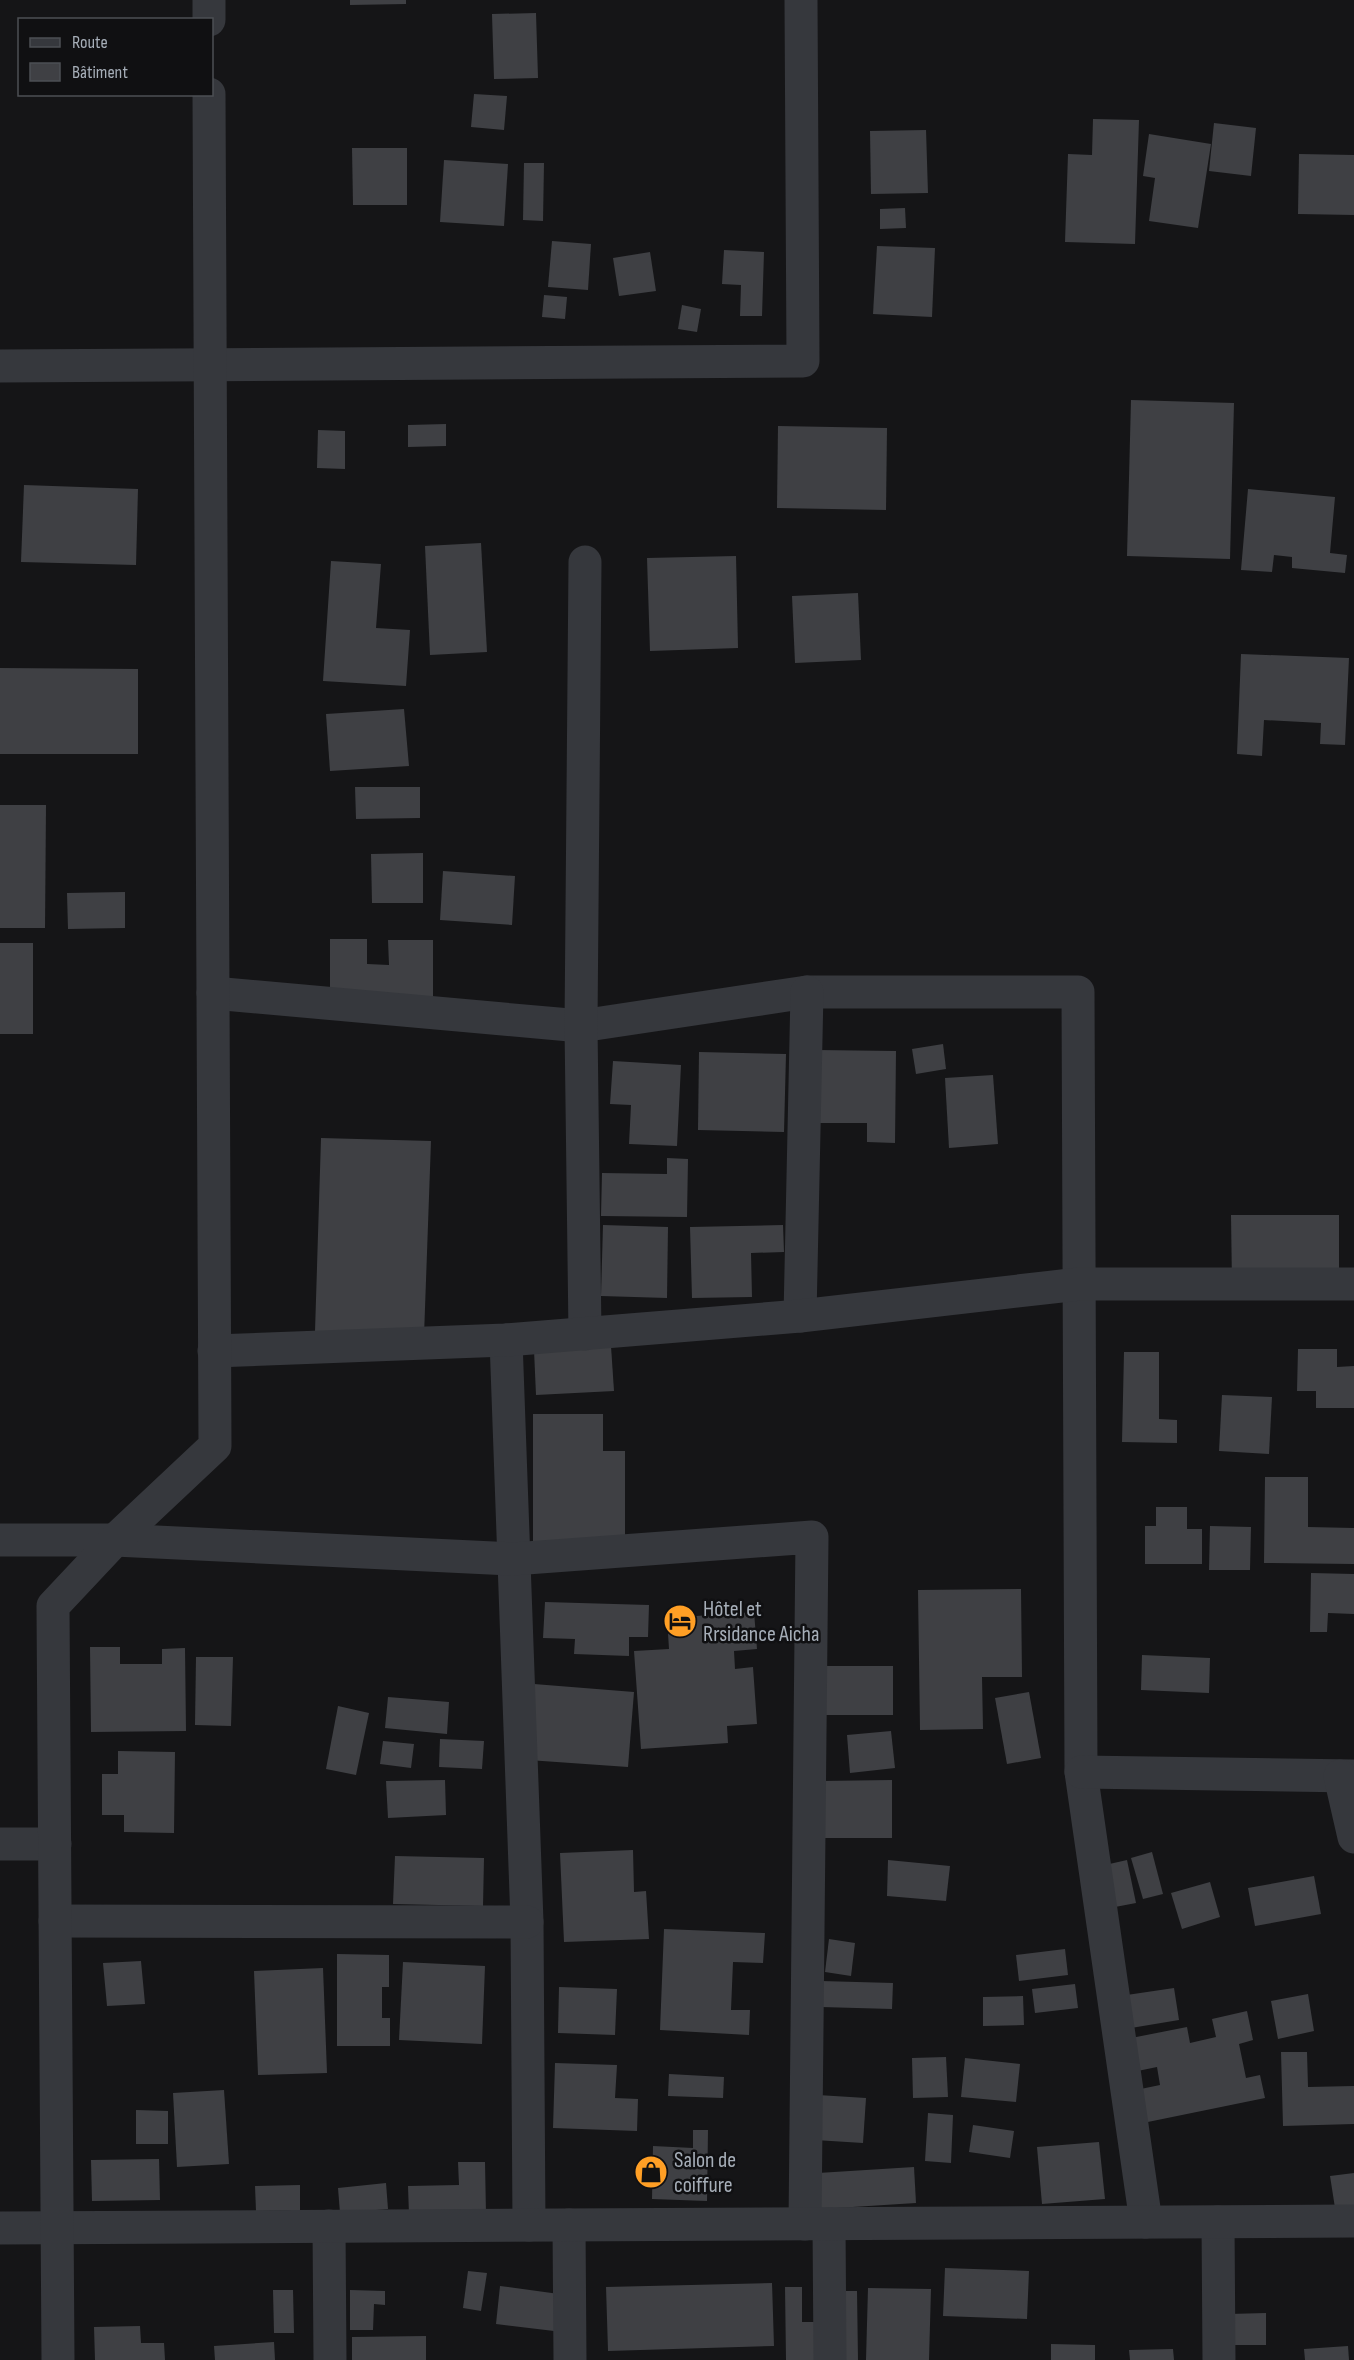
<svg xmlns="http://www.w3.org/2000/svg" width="1354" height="2360" viewBox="0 0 1354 2360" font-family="'Sofia Sans Condensed',sans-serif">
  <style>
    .building { fill: #3f4044 }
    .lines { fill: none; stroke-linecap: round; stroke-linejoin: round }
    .minor { stroke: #36383d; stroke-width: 33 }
    .labels { text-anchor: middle; stroke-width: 5; stroke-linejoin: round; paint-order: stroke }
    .poi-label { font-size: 22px; fill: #a6aeb8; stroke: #101012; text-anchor: start }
  </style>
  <rect width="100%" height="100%" fill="#151517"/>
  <g class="building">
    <path d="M350,0H406V4L350,5Z"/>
    <path d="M536,13L538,78L494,79L492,14Z"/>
    <path d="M474,94L507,96L504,130L471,127Z"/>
    <path d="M1093,119L1139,120L1135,244L1065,242L1068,154L1092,155Z"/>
    <path d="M1214,123L1256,128L1251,176L1209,171Z"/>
    <path d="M926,130L928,193L871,194L870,131Z"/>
    <path d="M1149,134L1211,144L1198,228L1149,221L1155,178L1143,176Z"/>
    <path d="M352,148H407V205H353Z"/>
    <path d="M1299,154L1354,155V215L1298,214Z"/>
    <path d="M444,160L508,164L504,226L440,222Z"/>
    <path d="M524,163H544L543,221L523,220Z"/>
    <path d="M905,208L906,228L880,229V209Z"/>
    <path d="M552,241L591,244L588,290L548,287Z"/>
    <path d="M877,246L935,248L932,317L873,314Z"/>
    <path d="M724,250L764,252L762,316H740L741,285L722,284Z"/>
    <path d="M650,252L656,291L619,296L613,258Z"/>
    <path d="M544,295L567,297L565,319L542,317Z"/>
    <path d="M682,305L701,309L697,332L678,329Z"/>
    <path d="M1131,400L1234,403L1230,559L1127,556Z"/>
    <path d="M446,424V446L408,447V425Z"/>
    <path d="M778,426L887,428L886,510L777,508Z"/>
    <path d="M318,430L345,431V469L317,468Z"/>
    <path d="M24,485L138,489L136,565L21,562Z"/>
    <path d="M1248,489L1335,497L1330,553L1347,555L1345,573L1292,568V557L1274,555L1272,572L1241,570Z"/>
    <path d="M481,543L487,652L430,655L425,546Z"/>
    <path d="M736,556L738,648L650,651L647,558Z"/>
    <path d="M331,561L381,564L376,628L410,630L406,686L323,681Z"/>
    <path d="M858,593L861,660L795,663L792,596Z"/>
    <path d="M1241,654L1349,658L1345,745L1320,744L1321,723L1264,720L1262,756L1237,754Z"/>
    <path d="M0,668L138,669V754H0Z"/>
    <path d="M404,709L409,766L330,771L326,714Z"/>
    <path d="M355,787H420V818L356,819Z"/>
    <path d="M0,805H46L45,928H0Z"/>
    <path d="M423,853V903H372L371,854Z"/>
    <path d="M443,871L515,876L512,925L440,920Z"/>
    <path d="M125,892V928L68,929L67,893Z"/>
    <path d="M330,939H367V964L389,965L388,940H433V998H330Z"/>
    <rect x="0" y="943" width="33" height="91"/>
    <path d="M943,1044L946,1069L916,1074L912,1049Z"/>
    <path d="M817,1050L896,1051L895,1143L867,1142V1123H817Z"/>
    <path d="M699,1052L786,1054L784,1132L698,1130Z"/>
    <path d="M613,1061L681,1065L677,1146L629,1144L631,1105L610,1104Z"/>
    <path d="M993,1075L998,1144L949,1148L945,1078Z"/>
    <path d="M321,1138L431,1141L424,1336L315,1332Z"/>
    <path d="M667,1158L688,1159L687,1217L601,1216L602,1173L667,1174Z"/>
    <path d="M1231,1215H1339V1285H1232Z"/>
    <path d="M603,1225L668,1227L667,1298L601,1296Z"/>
    <path d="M783,1225L784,1252L751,1253L752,1297L692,1298L690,1227Z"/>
    <path d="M611,1346L614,1391L536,1395L534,1350Z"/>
    <path d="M1298,1349H1337V1367L1354,1366V1408H1316V1391H1297Z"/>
    <path d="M1124,1352H1159V1419L1177,1420V1443L1122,1442Z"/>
    <path d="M1222,1395L1272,1397L1269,1454L1219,1451Z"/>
    <path d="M533,1414H603V1451H625V1543H533Z"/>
    <path d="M1265,1477H1308V1527L1354,1528V1564L1264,1563Z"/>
    <path d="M1156,1507H1187V1529H1202V1564H1145V1526H1156Z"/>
    <path d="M1210,1526L1251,1527L1250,1570H1209Z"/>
    <path d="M1311,1573L1354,1574V1614L1328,1613L1327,1632H1310Z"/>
    <path d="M1021,1589L1022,1677H982L983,1729L920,1730L918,1590Z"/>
    <path d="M545,1602L649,1605L648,1637H629V1656L574,1654L575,1639L543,1638Z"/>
    <path d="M754,1612L757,1649L734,1651L735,1669L753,1667L757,1724L727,1726L728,1743L641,1749L634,1651L669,1649L667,1618Z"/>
    <path d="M90,1647H120V1664H162V1649L185,1648L186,1731L91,1732Z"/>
    <path d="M1142,1655L1210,1658L1209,1693L1141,1690Z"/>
    <path d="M196,1657H233L231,1726L195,1725Z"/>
    <rect x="815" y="1666" width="78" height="49"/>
    <path d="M534,1684L634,1692L628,1767L528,1760Z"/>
    <path d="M1029,1692L1041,1758L1007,1764L995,1698Z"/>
    <path d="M388,1697L449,1702L447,1734L385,1728Z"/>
    <path d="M338,1706L369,1713L356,1775L326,1769Z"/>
    <path d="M891,1731L895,1768L850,1773L847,1735Z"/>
    <path d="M440,1739L484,1741L482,1769L439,1767Z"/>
    <path d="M383,1741L414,1744L411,1768L380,1764Z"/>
    <path d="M118,1751L175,1752L174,1833L124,1832V1815H102V1774H118Z"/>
    <path d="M445,1780L446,1815L388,1818L386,1781Z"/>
    <path d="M892,1780V1838H821L820,1781Z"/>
    <path d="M633,1850L634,1892L646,1891L649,1939L564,1942L560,1853Z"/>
    <path d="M1152,1852L1163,1894L1143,1899L1131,1858Z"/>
    <path d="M395,1856L484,1858L483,1906L393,1904Z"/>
    <path d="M888,1860L950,1866L946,1901L887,1896Z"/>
    <path d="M1127,1860L1136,1903L1115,1907L1105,1865Z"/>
    <path d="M1314,1876L1321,1914L1255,1926L1248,1888Z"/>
    <path d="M1210,1882L1220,1917L1182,1929L1171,1893Z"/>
    <path d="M664,1929L765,1933L763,1963L733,1962L731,2010H750L749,2035L660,2030Z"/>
    <path d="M829,1939L855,1943L851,1976L825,1972Z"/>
    <path d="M1065,1949L1068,1975L1019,1981L1016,1955Z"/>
    <path d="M337,1954L389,1955V1987H382V2018H390V2046H337Z"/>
    <path d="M141,1961L145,2004L107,2006L103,1963Z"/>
    <path d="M403,1962L485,1966L482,2044L399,2040Z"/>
    <path d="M323,1968L327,2073L258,2075L254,1971Z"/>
    <path d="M821,1981L893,1983L892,2009L821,2007Z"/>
    <path d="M1075,1984L1078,2008L1035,2013L1032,1989Z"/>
    <path d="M559,1987L617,1989L615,2035L558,2033Z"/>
    <path d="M1174,1988L1179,2020L1125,2029L1120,1996Z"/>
    <path d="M1308,1994L1314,2031L1278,2039L1271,2001Z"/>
    <path d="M1023,1996L1024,2025L983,2026V1997Z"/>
    <path d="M1247,2011L1253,2040L1239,2044L1246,2078L1260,2075L1265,2098L1138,2124L1131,2091L1160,2085L1157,2067L1123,2074L1116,2041L1187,2027L1190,2043L1216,2037L1212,2019Z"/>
    <path d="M1281,2052H1307L1308,2087L1354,2086V2124L1283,2126Z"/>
    <path d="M946,2057L948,2097L913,2098L912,2058Z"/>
    <path d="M965,2058L1020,2064L1016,2102L961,2097Z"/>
    <path d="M555,2063L617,2065L615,2098L638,2099L637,2131L553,2128Z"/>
    <path d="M669,2074L724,2077L723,2098L668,2096Z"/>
    <path d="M224,2090L229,2164L177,2167L173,2093Z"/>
    <path d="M818,2095L866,2098L863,2143L815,2140Z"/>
    <path d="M136,2110L168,2111V2144H136Z"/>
    <path d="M928,2113L953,2115L951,2163L925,2161Z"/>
    <path d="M973,2125L1014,2131L1010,2158L969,2152Z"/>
    <path d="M693,2130H708L707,2201L652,2199L653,2146L693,2148Z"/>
    <path d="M1099,2142L1105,2199L1042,2204L1037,2147Z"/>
    <path d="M159,2159L160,2200L92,2201L91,2160Z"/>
    <path d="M458,2162H485L486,2214L409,2215L408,2186L459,2185Z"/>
    <path d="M914,2167L916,2203L821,2209L818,2173Z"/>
    <path d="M1354,2173V2206L1335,2208L1330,2176Z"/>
    <path d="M386,2183L388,2209L340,2213L338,2188Z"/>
    <path d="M300,2185V2210L256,2211L255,2186Z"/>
    <path d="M945,2268L1029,2271L1027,2319L943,2316Z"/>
    <path d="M468,2271L487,2273L481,2311L463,2308Z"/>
    <path d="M772,2283L774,2346L608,2351L606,2287Z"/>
    <path d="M500,2286L559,2294L554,2331L496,2324Z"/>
    <path d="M785,2287H802V2322H832V2291H857L858,2360H786Z"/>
    <path d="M868,2288L931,2289L929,2360H866Z"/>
    <path d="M273,2290H293L294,2333H274Z"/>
    <path d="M350,2290L385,2291V2305L374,2304L373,2330H350Z"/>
    <path d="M1266,2313V2345H1229V2314Z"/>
    <path d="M140,2326L141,2343H164L165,2360H95L94,2327Z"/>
    <path d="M426,2336V2360H352V2337Z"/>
    <path d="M274,2342L275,2360H215L214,2346Z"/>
    <path d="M1051,2344L1095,2345V2360H1051Z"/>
    <path d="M1348,2346L1349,2360H1305L1304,2349Z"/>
    <path d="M1173,2349L1174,2360H1130L1129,2350Z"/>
  </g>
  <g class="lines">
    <g class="minor">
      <path d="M209,0V20"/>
      <path d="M0,366L803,361L801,0"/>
      <path d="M213,993L581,1026L807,992H1078L1081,1772L1146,2222"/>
      <path d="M800,1316L807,992"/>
      <path d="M585,1334L581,1026L585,562"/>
      <path d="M506,1340L527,1922L529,2225"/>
      <path d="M214,1351L506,1340L800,1316L1079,1284H1354"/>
      <path d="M0,1540H115L513,1559L812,1537L805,2224"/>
      <path d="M1081,1772L1354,1776"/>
      <path d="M1340,1776L1354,1837"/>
      <path d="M0,1844H55"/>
      <path d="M55,1921L527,1922"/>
      <path d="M1218,2222L1219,2360"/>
      <path d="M829,2224L830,2360"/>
      <path d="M569,2225L570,2360"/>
      <path d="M329,2226L330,2360"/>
      <path d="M0,2228L1354,2221"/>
      <path d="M58,2360L53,1606L115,1540L215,1446L209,94"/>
    </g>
  </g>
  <defs>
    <g id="hotel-disc" transform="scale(1.725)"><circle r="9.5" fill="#ff9f25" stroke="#101012"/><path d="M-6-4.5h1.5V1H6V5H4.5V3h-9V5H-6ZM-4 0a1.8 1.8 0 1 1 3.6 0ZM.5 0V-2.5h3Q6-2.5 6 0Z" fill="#111"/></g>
    <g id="shop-disc" transform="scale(1.725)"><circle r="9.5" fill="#ff9f25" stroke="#101012"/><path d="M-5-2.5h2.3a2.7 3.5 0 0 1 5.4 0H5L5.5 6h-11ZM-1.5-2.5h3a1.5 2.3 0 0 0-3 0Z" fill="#111"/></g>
  </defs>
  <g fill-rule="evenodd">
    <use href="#hotel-disc" x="680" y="1621"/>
    <use href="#shop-disc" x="651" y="2172"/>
  </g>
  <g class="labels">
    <g class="poi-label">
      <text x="703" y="1616">Hôtel et<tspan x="703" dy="25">Rrsidance Aicha</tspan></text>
      <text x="674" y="2167">Salon de<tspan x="674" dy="25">coiffure</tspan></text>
    </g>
  </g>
  <rect x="18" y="18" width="195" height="78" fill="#101012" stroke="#4c4f54" stroke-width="1.5"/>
  <rect x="30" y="38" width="30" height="9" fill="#36383d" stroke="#4c4f54" stroke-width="1.5"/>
  <text x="72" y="48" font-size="18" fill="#a6aeb8">Route</text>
  <rect x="30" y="63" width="30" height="18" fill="#3f4044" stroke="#4c4f54" stroke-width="1.5"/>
  <text x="72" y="78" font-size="18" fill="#a6aeb8">Bâtiment</text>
</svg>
